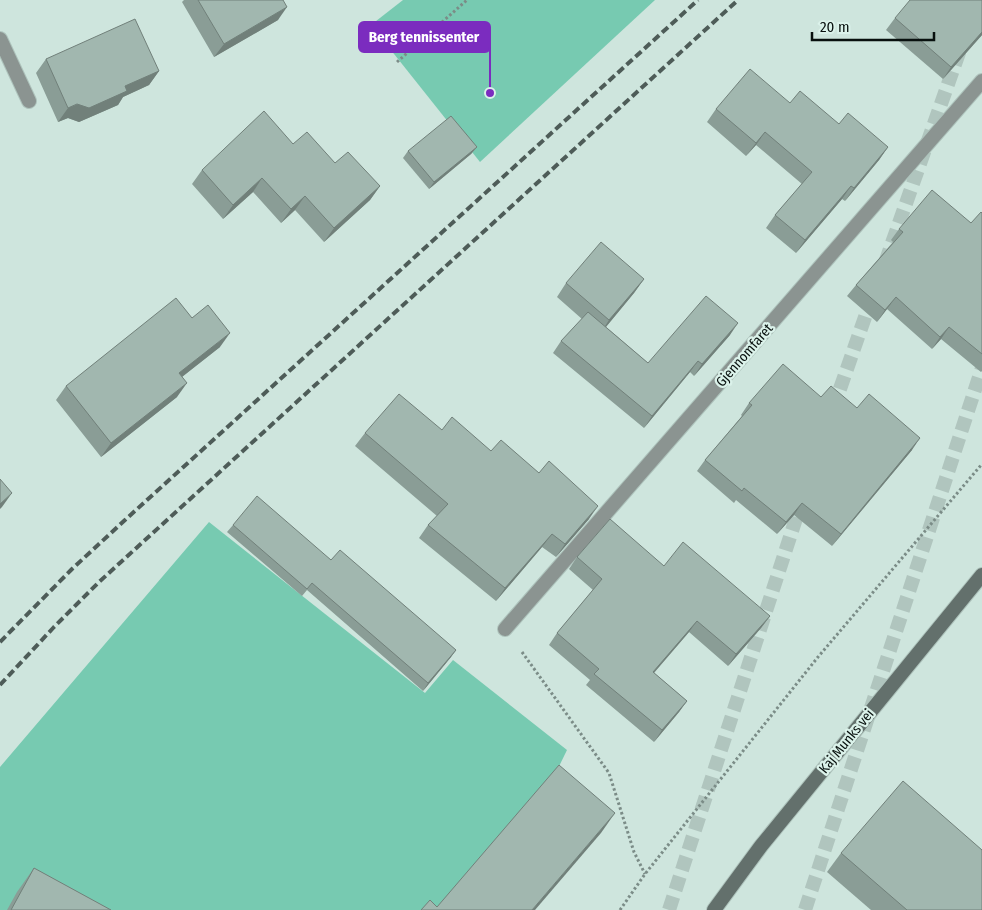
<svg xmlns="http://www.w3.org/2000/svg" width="982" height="910" viewBox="0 0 982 910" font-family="'Fira Sans Condensed',sans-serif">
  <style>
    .green { fill: #77cab1 }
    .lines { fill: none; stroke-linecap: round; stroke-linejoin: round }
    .trunk-tunnel { stroke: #b0c5be; stroke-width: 14; stroke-dasharray: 14 7; stroke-linecap: butt }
    .service-casing { stroke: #aec3bc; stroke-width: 16 }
    .minor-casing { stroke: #aec3bc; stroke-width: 16 }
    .secondary-casing { stroke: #aec3bc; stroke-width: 16 }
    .path { stroke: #7b8c87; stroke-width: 3; stroke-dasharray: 2.5 2.5; stroke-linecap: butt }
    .service { stroke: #8b9491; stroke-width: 14 }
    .minor { stroke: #8b9491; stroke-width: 14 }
    .secondary { stroke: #63706c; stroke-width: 14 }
    .rail { stroke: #4e5c58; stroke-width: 4; stroke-dasharray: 8 4; stroke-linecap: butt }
    .wall { fill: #8a9d96 }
    .shaded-wall { fill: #71807a }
    .building { fill: #a1b7af; stroke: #71807a }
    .labels { text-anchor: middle; stroke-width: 4.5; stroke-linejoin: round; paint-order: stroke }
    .street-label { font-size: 14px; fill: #08100e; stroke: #dbf2ea }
    .leader { fill: none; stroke: #7b2cbf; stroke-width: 2 }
    .callout-dot { fill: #7b2cbf; stroke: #dbf2ea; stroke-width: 2 }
    .callout { fill: #7b2cbf; stroke: #7b2cbf; stroke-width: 2 }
    .callout-label { font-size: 15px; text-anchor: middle; font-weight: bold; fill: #fff }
  </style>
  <rect width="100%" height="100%" fill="#cee5dd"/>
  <g class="green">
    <path d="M403,0H655L480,162L371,25Z"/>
    <path d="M209,522L425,693L453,660L567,750L547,791L445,910H0V767Z"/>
  </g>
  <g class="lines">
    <g class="trunk-tunnel">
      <path d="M885,263L960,50"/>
      <path d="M833,409L872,297"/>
      <path d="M669,910L802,500"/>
      <path d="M805,910L982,368"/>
    </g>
    <g class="service-casing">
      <path id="service" d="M0,39L29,101"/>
    </g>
    <g class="minor-casing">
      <path id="minor" d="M505,629L982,81"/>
    </g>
    <g class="secondary-casing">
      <path id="secondary" d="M714,910L761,846L982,575"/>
    </g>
    <g class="path">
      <path d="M397,62L467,0"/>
      <path d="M522,652L609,773L634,852L645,874"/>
      <path d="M620,910L645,874L818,657L982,464"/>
    </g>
    <use href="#service" class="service"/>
    <use href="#minor" class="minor"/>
    <use href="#secondary" class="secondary"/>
    <g class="rail">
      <path d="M0,642L72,569L125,520L698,0"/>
      <path d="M0,685L54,627L99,582L738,0"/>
    </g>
  </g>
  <g class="wall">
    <path d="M184,0H284L283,1L278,20L214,57L182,2Z"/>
    <path d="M982,0V35L943,79L886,30L895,18Z"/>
    <path d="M46,59L159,71L149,85L123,97L118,105L79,122L68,118L58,122L36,73Z"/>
    <path d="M790,103L888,147L879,160L845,201L842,199L796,253L766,228L775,215L802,184L756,145L746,156L707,122L716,109Z"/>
    <path d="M293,144L335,163L380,186L370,200L324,242L295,210L281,223L253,192L223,219L192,184L202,170Z"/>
    <path d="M477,147L471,154L429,189L403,158L408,151Z"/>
    <path d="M982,213V371L981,372L941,339L932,349L887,309L877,322L847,296L856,285L893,242L891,240L899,229L971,223Z"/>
    <path d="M644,279L634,293L606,327L648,363L730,335L694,376L690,372L644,428L553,353L561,341L582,319L557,297L566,283Z"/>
    <path d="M192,318L220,347L182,377L177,397L101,457L56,400L66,386Z"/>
    <path d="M821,397L857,408L912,450L832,546L794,515L777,534L736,500L734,503L697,471L705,460L742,416L741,415L749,403Z"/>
    <path d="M442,430L491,451L589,519L556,557L542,547L496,601L419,538L428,525L437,516L355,446L365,433Z"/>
    <path d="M233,525L331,560L456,650L451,657L423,691L307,590L302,596L227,532Z"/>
    <path d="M577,557L664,566L770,616L761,628L728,666L689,632L654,673L687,701L679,712L654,742L586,685L590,680L549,645L557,633L593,590L569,569Z"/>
    <path d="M841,853L982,910H871L827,872Z"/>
    <path d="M34,868L111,910H7L17,892Z"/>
  </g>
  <g class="shaded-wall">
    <path d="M287,7L278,20L214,57L224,44Z"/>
    <path d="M982,32V35L943,79L951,67Z"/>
    <path d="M159,71L149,85L123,97L118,105L79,122L68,118L58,122L68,108L125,86Z"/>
    <path d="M765,132L756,145L746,156L756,143Z"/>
    <path d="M477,147L471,154L429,189L434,182Z"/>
    <path d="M888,147L879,160L845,201L854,188Z"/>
    <path d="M262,178L253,192L223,219L233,205Z"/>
    <path d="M380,186L370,200L324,242L334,228Z"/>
    <path d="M851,186L842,199L796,253L805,240Z"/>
    <path d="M305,196L295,210L281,223L291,209Z"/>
    <path d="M644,279L634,293L600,334L609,320Z"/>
    <path d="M896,297L887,309L877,322L885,310Z"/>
    <path d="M738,323L730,335L694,376L702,364Z"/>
    <path d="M949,327L941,339L932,349L940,337Z"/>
    <path d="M230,333L220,347L169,387L179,373Z"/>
    <path d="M698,361L690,372L644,428L652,416Z"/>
    <path d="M187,383L177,397L101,457L111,443Z"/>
    <path d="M920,438L912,450L832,546L841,534Z"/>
    <path d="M12,493L2,507L0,509V504Z"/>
    <path d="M802,503L794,515L777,534L786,522Z"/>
    <path d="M598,506L589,519L556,557L565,544Z"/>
    <path d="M552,534L542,547L496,601L505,588Z"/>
    <path d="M770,616L761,628L728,666L736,654Z"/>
    <path d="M697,621L689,632L645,683L653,672Z"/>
    <path d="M456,650L451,657L423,691L428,683Z"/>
    <path d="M687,701L679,712L654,742L662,730Z"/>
    <path d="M615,813L601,833L535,910H532Z"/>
  </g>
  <g class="building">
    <path d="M198,0H283L287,7L224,44Z"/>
    <path d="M910,0H982V32L951,67L895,18Z"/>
    <path d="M135,19L159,71L125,86L127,91L89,108L77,104L68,108L46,59Z"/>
    <path d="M750,69L790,103L800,91L839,124L848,113L888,147L854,188L851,186L805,240L775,215L812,172L765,132L756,143L716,109Z"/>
    <path d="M264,111L293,144L307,132L335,163L348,152L380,186L334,228L305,196L291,209L262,178L233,205L202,170Z"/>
    <path d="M451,116L477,147L434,182L408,151Z"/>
    <path d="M932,190L971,223L981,212L982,213V354L949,327L940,337L896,297L885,310L856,285L903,232L899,229Z"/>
    <path d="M601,242L644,279L609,320L566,283Z"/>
    <path d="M706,296L738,323L702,364L698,361L652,416L561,341L588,312L648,363Z"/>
    <path d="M176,298L192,318L208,305L230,333L179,373L187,383L111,443L66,386Z"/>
    <path d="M783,364L821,397L831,386L857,408L869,394L920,438L841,534L802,503L786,522L744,488L742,491L705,460L752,405L749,403Z"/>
    <path d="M399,394L442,430L452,417L491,451L501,440L539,473L549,461L598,506L565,544L552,534L505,588L428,525L448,504L365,433Z"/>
    <path d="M0,479L12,493L0,504Z"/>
    <path d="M257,496L331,560L340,550L456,650L428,683L312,583L307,589L233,525Z"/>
    <path d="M610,519L664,566L683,542L770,616L736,654L697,621L653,672L687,701L662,730L594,674L599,669L557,633L602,579L577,557Z"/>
    <path d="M559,765L615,813L532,910H421L430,900L437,907Z"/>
    <path d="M903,781L982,850V910H907L841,853Z"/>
    <path d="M34,868L111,910H11Z"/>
  </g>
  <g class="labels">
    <g class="street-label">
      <text transform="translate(744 355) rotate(-49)" y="5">Gjennomfaret</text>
      <text transform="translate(846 741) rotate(-51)" y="5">Kaj Munks vei</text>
    </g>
  </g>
  <path class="leader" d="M490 93L490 37"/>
  <circle class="callout-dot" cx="490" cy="93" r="5"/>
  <rect class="callout" x="359" y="22" width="131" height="30" rx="5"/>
  <g class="callout-label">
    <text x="424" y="42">Berg tennissenter</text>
  </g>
  <path d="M812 32v8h122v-8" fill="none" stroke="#08100e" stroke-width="2.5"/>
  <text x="820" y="32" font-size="15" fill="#08100e" stroke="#dbf2ea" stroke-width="4" paint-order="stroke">20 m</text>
</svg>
